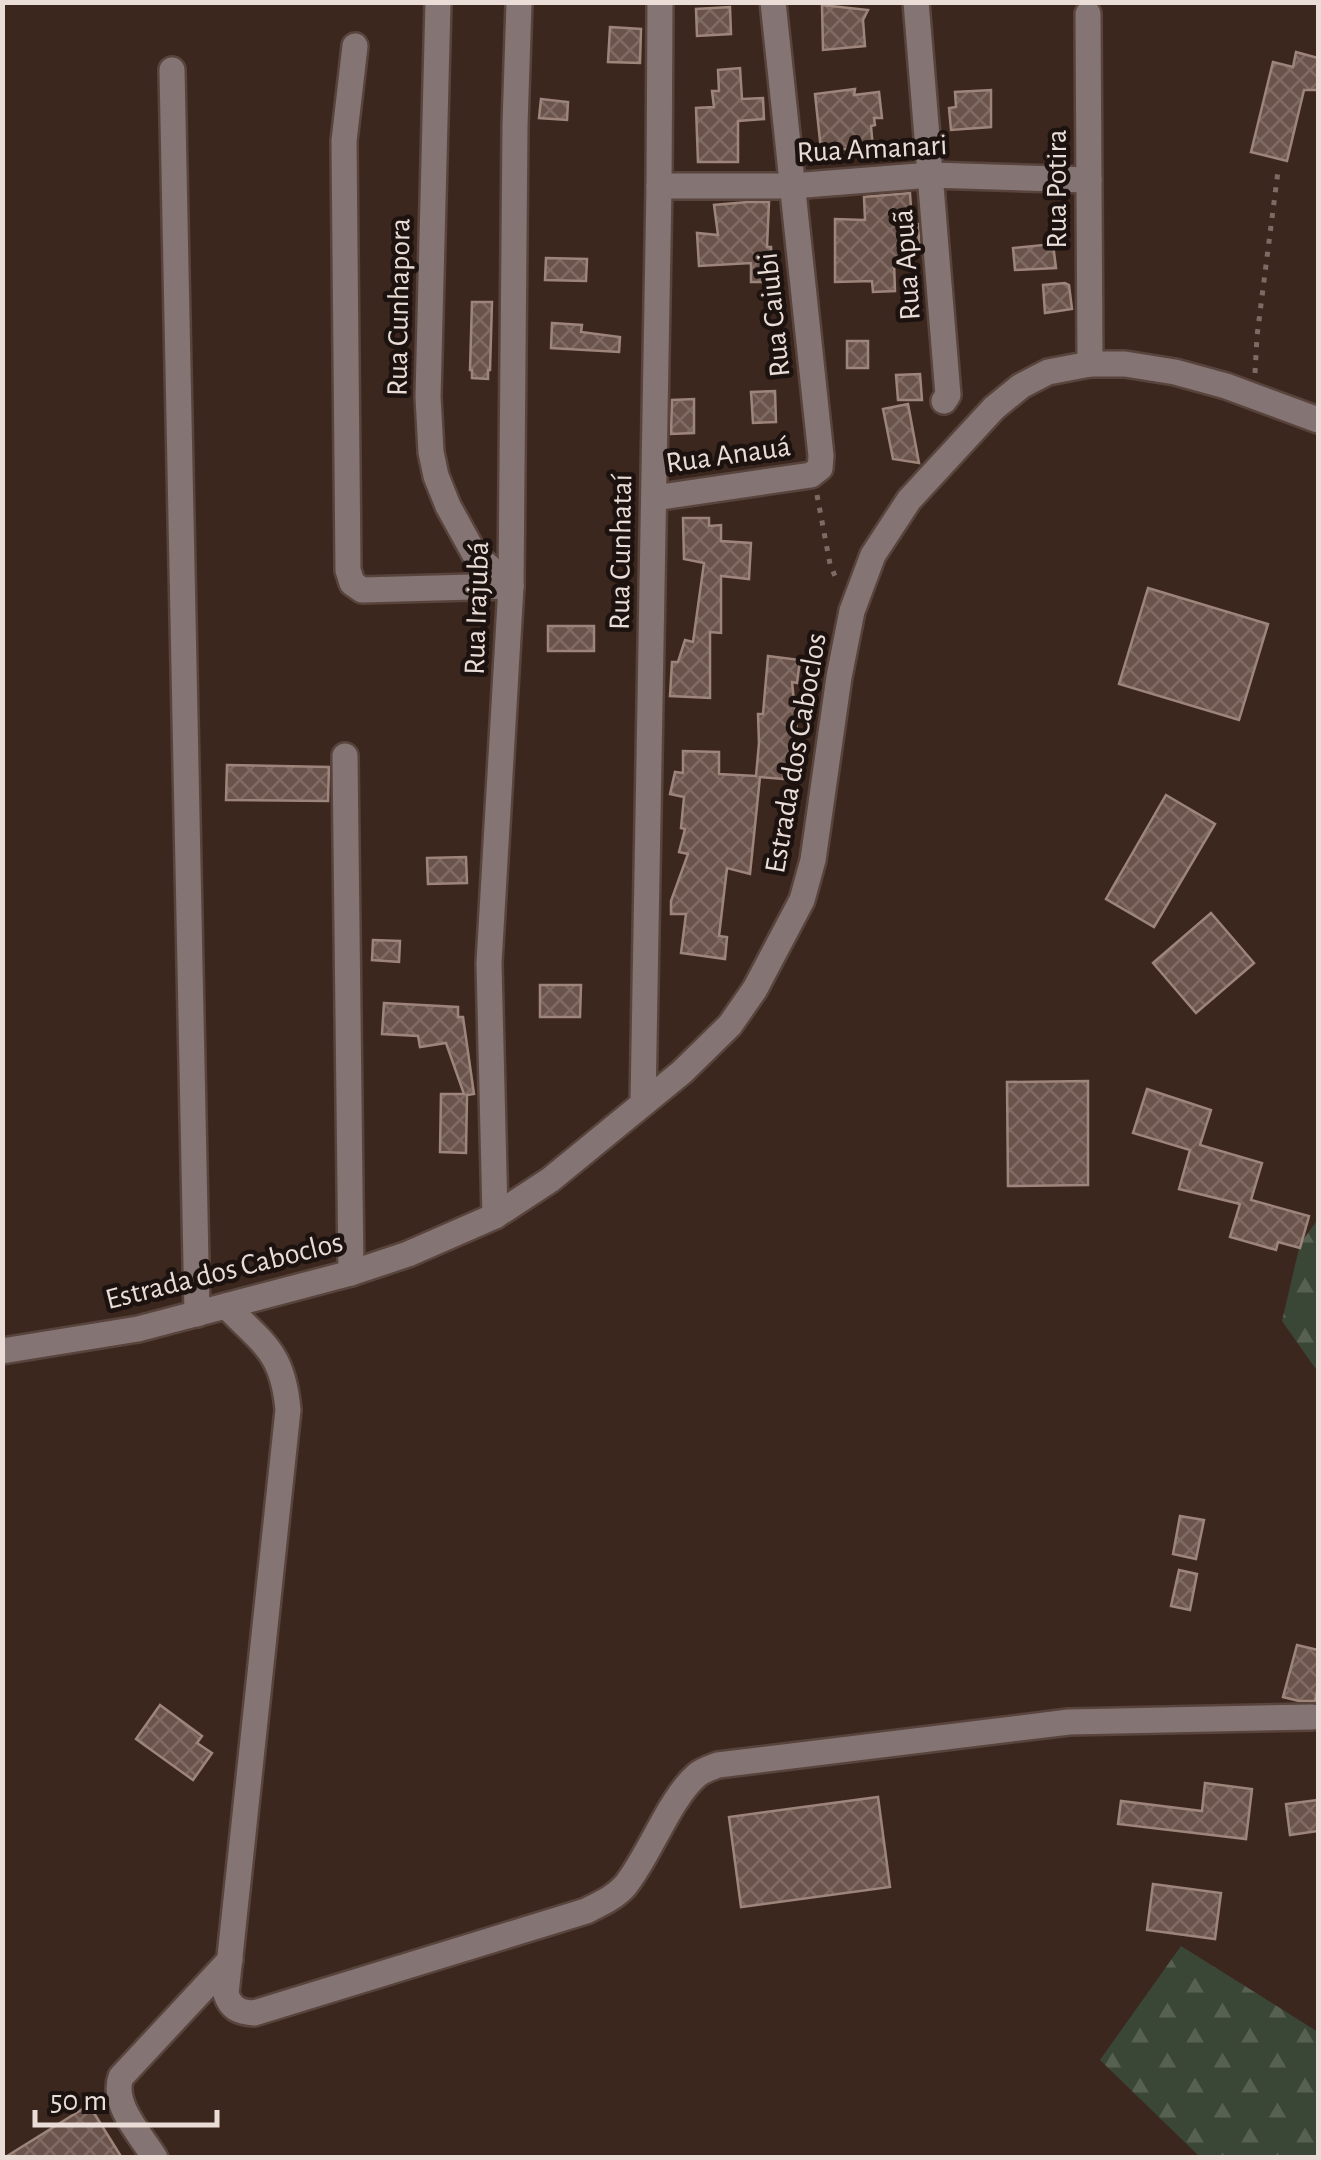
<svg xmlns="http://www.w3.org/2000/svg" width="1321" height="2160" viewBox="0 0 1321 2160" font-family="'Alegreya Sans',sans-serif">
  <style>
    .forest { fill: url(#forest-firs) }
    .building { fill: url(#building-cross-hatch); stroke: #9e857b; stroke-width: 2.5 }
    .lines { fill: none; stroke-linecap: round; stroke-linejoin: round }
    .minor-casing { stroke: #58443c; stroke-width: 30 }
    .path { stroke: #7d6b63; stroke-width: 5; stroke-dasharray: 5 8; stroke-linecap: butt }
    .minor { stroke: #847473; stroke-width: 25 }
    .labels { text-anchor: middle; stroke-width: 9; stroke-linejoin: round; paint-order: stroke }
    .street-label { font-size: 30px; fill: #eadcd6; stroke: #1c120f }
  </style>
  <defs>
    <pattern id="forest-firs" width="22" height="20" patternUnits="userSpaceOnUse" patternTransform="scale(2.5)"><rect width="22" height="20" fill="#3a4736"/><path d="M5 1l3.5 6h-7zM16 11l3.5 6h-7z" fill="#576152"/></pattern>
    <pattern id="building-cross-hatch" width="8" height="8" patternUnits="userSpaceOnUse" patternTransform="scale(2.5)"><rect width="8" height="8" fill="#6a534a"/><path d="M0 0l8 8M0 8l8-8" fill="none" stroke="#7f6b63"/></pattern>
  </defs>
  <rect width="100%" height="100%" fill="#3c271f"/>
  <g class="forest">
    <path d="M1318,1219V1372L1282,1321L1300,1244Z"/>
    <path d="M1181,1946L1318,2032V2157H1200L1100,2060Z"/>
  </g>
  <g class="building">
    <path d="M822,5L868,10L863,20L865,46L823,50Z"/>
    <path d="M730,7L731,34L697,36L696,9Z"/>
    <path d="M610,27L641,29L640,63L608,62Z"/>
    <path d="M1296,52L1318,58V90H1304L1287,161L1251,152L1273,62L1293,67Z"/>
    <path d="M740,68L742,99L763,98L764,119L738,121V162H698L696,108L714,107L712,91H719L718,70Z"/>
    <path d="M855,89L854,95L879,92L882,118H874L875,125L871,126L873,148L821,150L815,94Z"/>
    <path d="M991,90V127L951,130L949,108L956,107L955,92Z"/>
    <path d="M541,99L568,102L567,120L539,118Z"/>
    <path d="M910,193L912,224H918L920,250L902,251L903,261H894L895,291L873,292L872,281L835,282V219L865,220L864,197Z"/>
    <path d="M748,202H769L767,247H771L772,282H751V263L699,266L697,233L718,235L714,205Z"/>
    <path d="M1053,244L1056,268L1015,270L1013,248Z"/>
    <path d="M546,258L587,259L586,281L545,280Z"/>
    <path d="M1065,283L1069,285L1072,309L1045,313L1043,285Z"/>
    <path d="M472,302H492L490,370H488V379L472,378V370H470Z"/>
    <path d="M552,323L582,325L581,332L620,337L619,352L551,348Z"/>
    <rect x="847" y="341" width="21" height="27"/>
    <path d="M920,374L922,400H898L896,375Z"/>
    <path d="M775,391L776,422L753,423L751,392Z"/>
    <path d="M694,399V433L671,434L672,400Z"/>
    <path d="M908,404L919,463L893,459L883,409Z"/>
    <path d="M683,518H709V526L721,525V541L751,543L749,579L721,576V633L710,632V698L670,696L672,662H678L685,640L693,642L704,563L684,559Z"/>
    <path d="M1148,588L1268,624L1239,720L1119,684Z"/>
    <rect x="548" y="626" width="46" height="25"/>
    <path d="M768,656L800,660L797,683L792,682L798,740L795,780L760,777L750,874L727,868L719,936L727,937L725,959L681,953L686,914H671V901L688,854L679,852L685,829L681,828L684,797L670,794L675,772L683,773V751L719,752V774L756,776L759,743L758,714H763Z"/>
    <path d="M227,765L329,767L328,801L226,800Z"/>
    <path d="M1166,795L1215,824L1154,927L1106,899Z"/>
    <path d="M466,857L467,883L428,884L427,858Z"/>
    <path d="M1211,913L1254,963L1196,1013L1153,963Z"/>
    <path d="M373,940L400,941L399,962L372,960Z"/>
    <path d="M540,985H581L580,1017H540Z"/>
    <path d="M384,1003L458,1007V1017H463L474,1094L467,1095L466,1153L440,1152L441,1094H464L446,1043L420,1047L418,1036L382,1034Z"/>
    <path d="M1088,1081V1185L1008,1186L1007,1082Z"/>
    <path d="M1147,1089L1211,1110L1200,1145L1262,1163L1251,1200L1309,1216L1300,1248L1278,1242L1276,1250L1230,1237L1240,1204L1179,1189L1190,1150L1133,1133Z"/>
    <path d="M1180,1516L1204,1520L1196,1559L1173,1554Z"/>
    <path d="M1179,1570L1197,1574L1190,1610L1171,1606Z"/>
    <path d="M1297,1645L1318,1650V1686L1315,1701H1299L1283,1697Z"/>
    <path d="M160,1705L202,1736L197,1743L212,1753L193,1780L136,1739Z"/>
    <path d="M1205,1783L1252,1789L1246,1839L1118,1824L1121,1801L1202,1811Z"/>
    <path d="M878,1797L890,1887L741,1907L729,1817Z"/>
    <path d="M1318,1800V1831L1290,1835L1286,1804Z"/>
    <path d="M1153,1884L1221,1893L1215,1939L1147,1930Z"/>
    <path d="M89,2105L122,2158H4Z"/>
  </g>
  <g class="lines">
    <g class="minor-casing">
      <g id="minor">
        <path d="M438,2L428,397L431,452L436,476L448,506L475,555L511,586"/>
        <path d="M916,2L948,395L944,401"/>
        <path d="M1088,14L1090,364"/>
        <path d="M355,46L344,141L348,570L352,583L362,590L511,586"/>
        <path d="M172,70L197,1314"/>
        <path d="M659,186H792L931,175L1089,180"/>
        <path d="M654,498L811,475L820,468L821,456L773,2"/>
        <path d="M345,756L351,1273"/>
        <path d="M643,1103L659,186L660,2"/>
        <path d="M495,1216L489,963L511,586L515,125L519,2"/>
        <path d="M226,1306C264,1344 283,1353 288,1410L226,1994C231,2008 238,2012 254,2013L586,1911C600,1904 614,1898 625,1886C650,1855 669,1799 697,1775C703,1770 710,1768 718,1765L1069,1722L1312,1717"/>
        <path d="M2,1351L138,1329L351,1273L408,1254L495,1216L550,1180L682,1072L730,1025L755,989L802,900L813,860L839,677L852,611L873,555L909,500L994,408L1021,386L1048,372L1090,364H1125L1175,372L1226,386L1318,420"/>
        <path d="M155,2158C141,2135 111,2104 121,2077L230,1960"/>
      </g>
    </g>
    <g class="path">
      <path d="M1255,373L1257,336L1278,171"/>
      <path d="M817,495L830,564L837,581"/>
    </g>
    <use href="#minor" class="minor"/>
  </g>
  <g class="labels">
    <g class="street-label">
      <text transform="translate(872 148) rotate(-3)" y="10">Rua Amanari</text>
      <text transform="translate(1056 189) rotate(-90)" y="10">Rua Potira</text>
      <text transform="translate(906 265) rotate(-94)" y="10">Rua Apuã</text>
      <text transform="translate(398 307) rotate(-89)" y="10">Rua Cunhapora</text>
      <text transform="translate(773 315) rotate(-96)" y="10">Rua Caiubi</text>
      <text transform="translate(728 454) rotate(-8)" y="10">Rua Anauá</text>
      <text transform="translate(620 552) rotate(-89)" y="10">Rua Cunhataí</text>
      <text transform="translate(476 608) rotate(-88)" y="10">Rua Irajubá</text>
      <text transform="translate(795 753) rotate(-80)" y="10">Estrada dos Caboclos</text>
      <text transform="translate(224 1270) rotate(-14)" y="10">Estrada dos Caboclos</text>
    </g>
  </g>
  <rect width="1321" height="2160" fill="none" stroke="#eadcd6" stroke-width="10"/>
  <path d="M35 2110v15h182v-15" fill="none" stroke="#eadcd6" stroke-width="5"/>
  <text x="50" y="2110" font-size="30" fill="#eadcd6" stroke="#1c120f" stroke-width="8" paint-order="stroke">50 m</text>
</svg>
